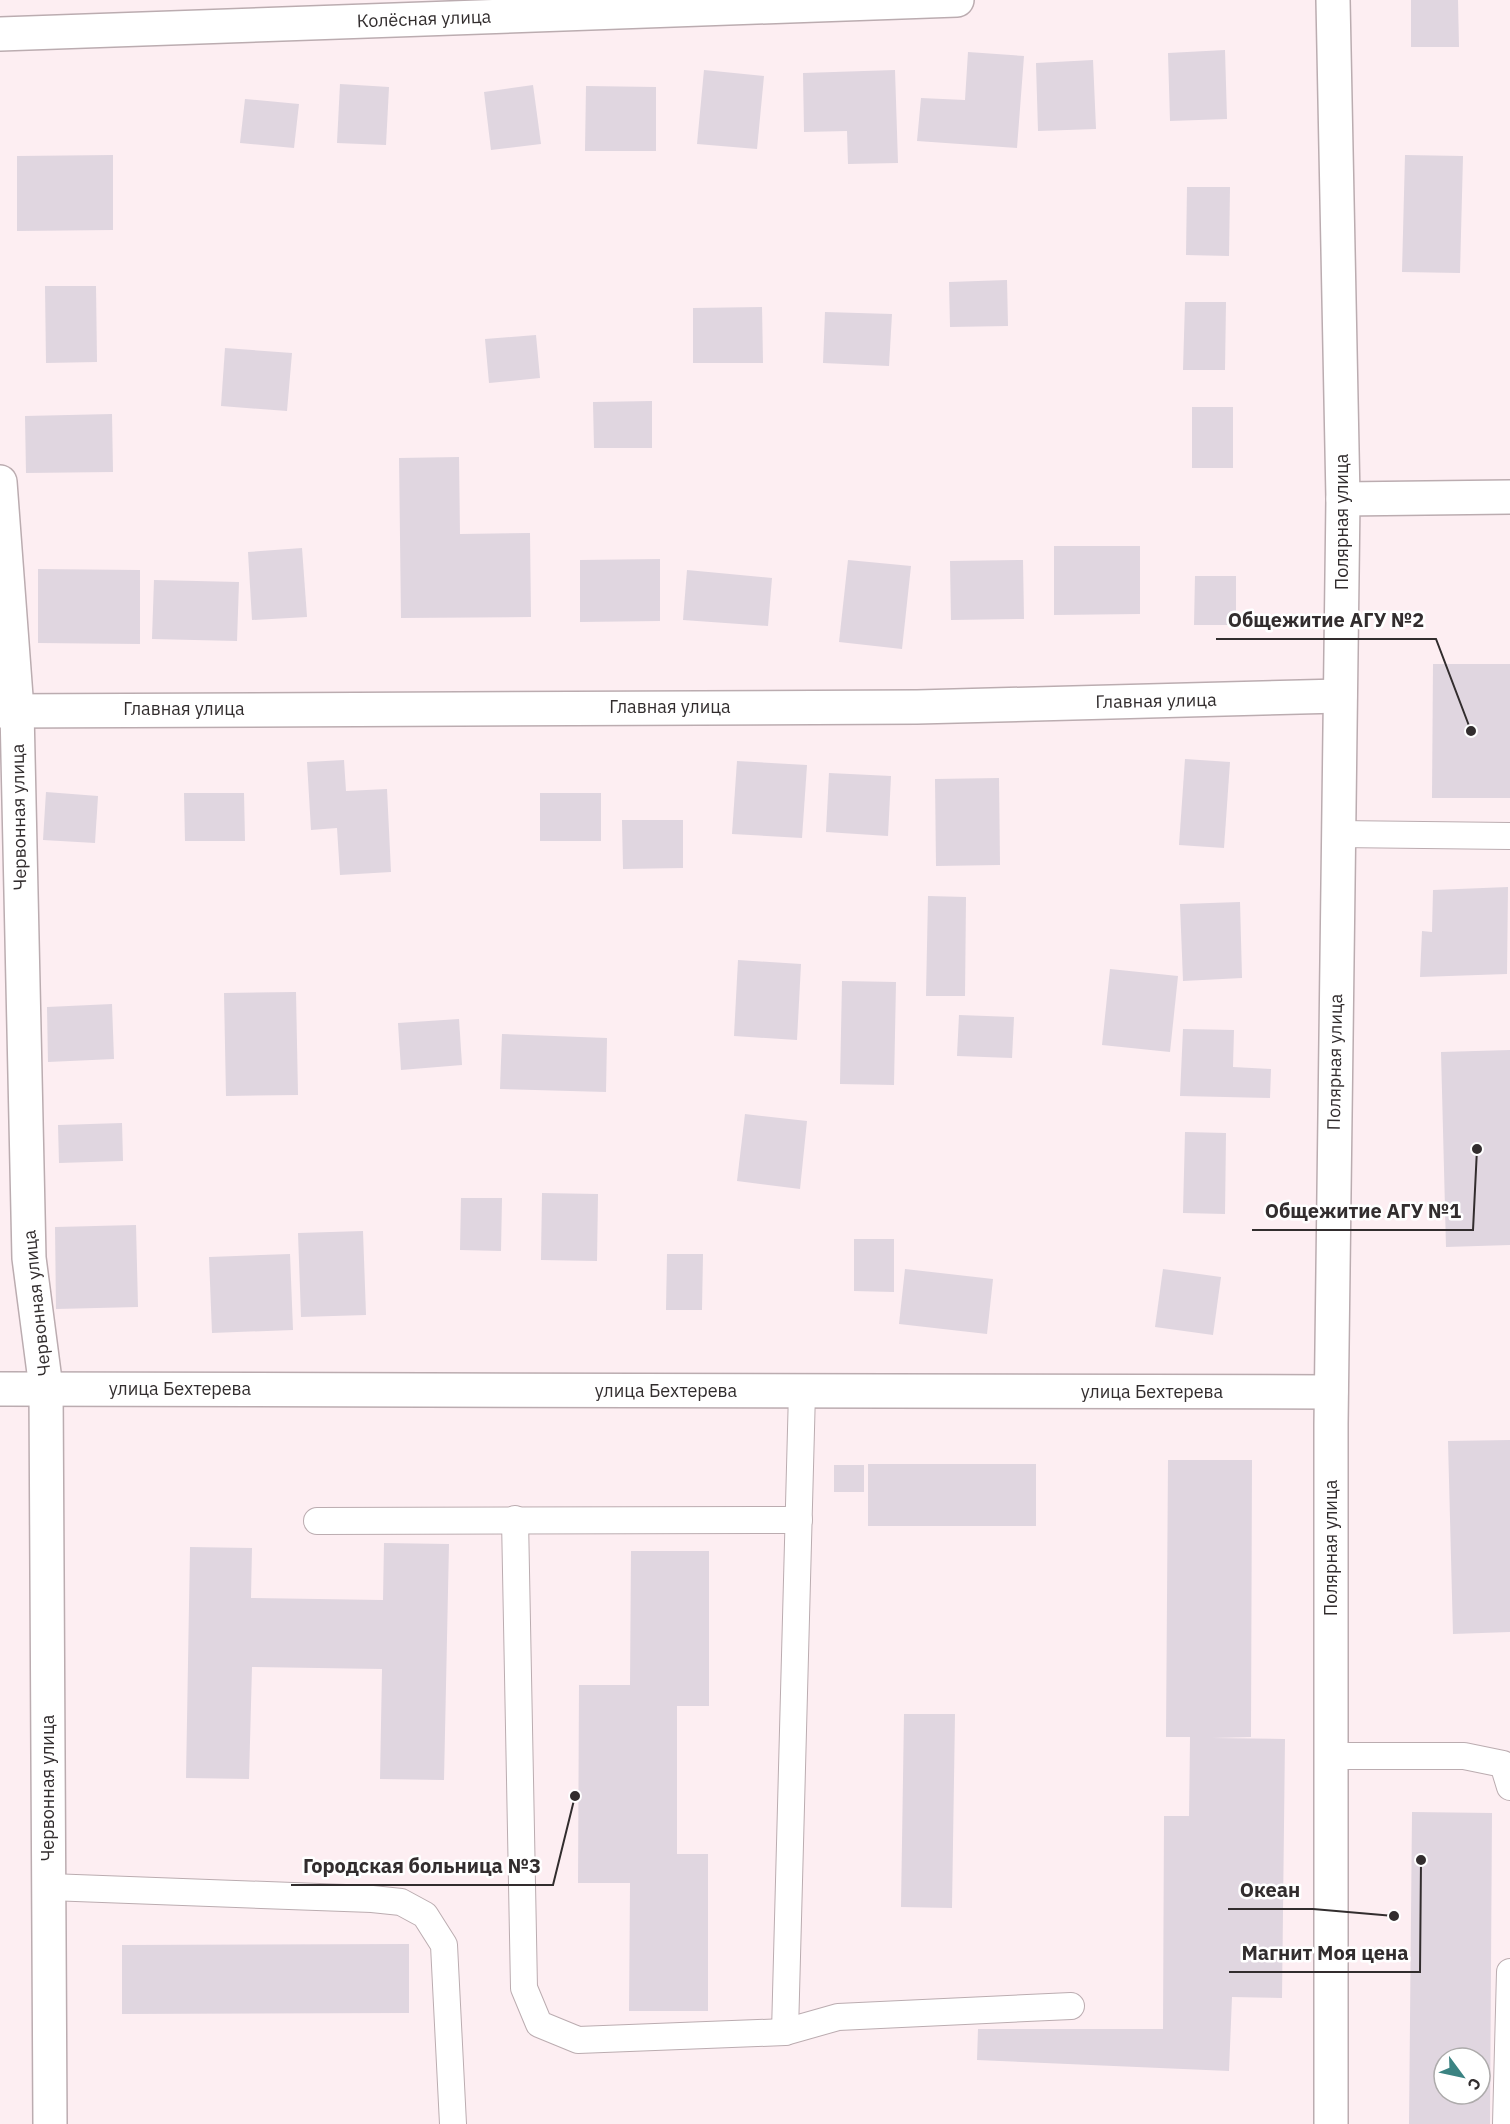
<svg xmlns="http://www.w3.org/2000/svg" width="1510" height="2124" viewBox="0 0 1510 2124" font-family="'IBM Plex Sans',sans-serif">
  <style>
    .building { fill: #e0d6e0; fill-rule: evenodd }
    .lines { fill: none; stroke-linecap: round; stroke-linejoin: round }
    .service-casing { stroke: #bbacb0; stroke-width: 28 }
    .minor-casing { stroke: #bbacb0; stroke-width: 36 }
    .service { stroke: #fff; stroke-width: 26 }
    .minor { stroke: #fff; stroke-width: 33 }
    .labels { text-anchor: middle; stroke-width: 5; stroke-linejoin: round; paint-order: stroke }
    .street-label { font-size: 18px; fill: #322d2e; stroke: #fff }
    .leader { fill: none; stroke: #322d2e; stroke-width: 2 }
    .callout-dot { fill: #322d2e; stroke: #fff; stroke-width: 2 }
    .callout-label { font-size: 20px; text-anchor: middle; font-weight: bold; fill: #322d2e; stroke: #fff; stroke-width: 5; stroke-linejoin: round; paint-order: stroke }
  </style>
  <rect width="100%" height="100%" fill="#fdeef2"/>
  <g class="building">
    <path d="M1411,0H1458L1459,47H1411Z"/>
    <path d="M1225,50L1227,119L1170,121L1168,53Z"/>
    <path d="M968,52L1024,56L1017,148L917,141L921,98L965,100Z"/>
    <path d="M1093,60L1096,129L1038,131L1036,63Z"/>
    <path d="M704,70L764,76L757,149L697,144Z"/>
    <path d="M895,70L898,163L848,164L847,131L804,132L803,73Z"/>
    <path d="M340,84L389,87L386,145L337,143Z"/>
    <path d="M533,85L541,144L491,150L484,92Z"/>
    <path d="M586,86L656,87V151H585Z"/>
    <path d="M245,99L299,104L294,148L240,143Z"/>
    <path d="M113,155V230L17,231V156Z"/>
    <path d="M1405,155L1463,156L1460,273L1402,272Z"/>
    <path d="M1187,187H1230L1229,256L1186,255Z"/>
    <path d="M1007,280L1008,326L950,327L949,282Z"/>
    <path d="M45,286H96L97,362L46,363Z"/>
    <path d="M1185,302H1226L1225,370H1183Z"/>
    <path d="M762,307L763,363H693V308Z"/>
    <path d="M825,312L892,314L889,366L823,363Z"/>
    <path d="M536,335L540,378L489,383L485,339Z"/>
    <path d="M225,348L292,353L287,411L221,406Z"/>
    <path d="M652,401V448H594L593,402Z"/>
    <rect x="1192" y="407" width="41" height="61"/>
    <path d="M112,414L113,472L26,473L25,416Z"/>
    <path d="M459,457L460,534L530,533L531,617L401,618L399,458Z"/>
    <path d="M1054,546H1140V614L1054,615Z"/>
    <path d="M302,548L307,617L252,620L248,552Z"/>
    <path d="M660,559V621L580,622V560Z"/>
    <path d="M848,560L911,566L902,649L839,642Z"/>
    <path d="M1023,560L1024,619L951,620L950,561Z"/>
    <path d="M38,569L140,570V644L38,643Z"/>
    <path d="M687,570L772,578L768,626L683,620Z"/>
    <path d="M1195,576H1236V625H1194Z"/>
    <path d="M154,580L239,582L237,641L152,639Z"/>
    <path d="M1433,664H1510V798H1432Z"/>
    <path d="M1185,759L1230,762L1224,848L1179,845Z"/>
    <path d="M344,760L346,791L387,789L391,872L340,875L337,828L311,830L307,762Z"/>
    <path d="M737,761L807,765L802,838L732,834Z"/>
    <path d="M829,773L891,776L888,836L826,832Z"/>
    <path d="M999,778L1000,865L936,866L935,779Z"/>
    <path d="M46,792L98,796L95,843L43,840Z"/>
    <path d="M184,793H244L245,841H185Z"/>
    <rect x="540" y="793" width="61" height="48"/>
    <path d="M622,820H683V868L623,869Z"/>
    <path d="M1508,887L1507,974L1420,977L1422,931L1432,932L1433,890Z"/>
    <path d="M928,896L966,897L965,996H926Z"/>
    <path d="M1240,902L1242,978L1183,981L1180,904Z"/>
    <path d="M738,960L801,964L797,1040L734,1036Z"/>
    <path d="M1110,969L1178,976L1170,1052L1102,1045Z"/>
    <path d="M842,981L896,982L894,1085L840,1084Z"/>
    <path d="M296,992L298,1095L226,1096L224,993Z"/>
    <path d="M112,1004L114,1059L48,1062L47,1007Z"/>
    <path d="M959,1015L1014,1017L1012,1058L957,1056Z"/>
    <path d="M459,1019L462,1065L401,1070L398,1023Z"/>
    <path d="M1183,1029L1234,1030L1233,1067L1271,1069L1270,1098L1180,1096Z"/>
    <path d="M502,1034L607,1038L606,1092L500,1089Z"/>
    <path d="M1510,1050V1245L1446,1247L1441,1052Z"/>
    <path d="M745,1114L807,1121L800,1189L737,1181Z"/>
    <path d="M122,1123L123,1161L59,1163L58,1125Z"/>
    <path d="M1185,1132L1226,1133L1225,1214L1183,1213Z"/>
    <path d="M542,1193L598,1194L597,1261L541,1260Z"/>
    <path d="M461,1198H502L501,1251L460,1250Z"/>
    <path d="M136,1225L138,1307L56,1309L55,1227Z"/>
    <path d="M363,1231L366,1315L301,1317L298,1233Z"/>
    <path d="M854,1239H894V1292L854,1291Z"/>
    <path d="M290,1254L293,1330L212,1333L209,1257Z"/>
    <path d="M667,1254H703L702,1310H666Z"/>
    <path d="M905,1269L993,1279L987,1334L899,1324Z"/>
    <path d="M1163,1269L1221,1277L1213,1335L1155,1327Z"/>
    <path d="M1510,1440V1632L1453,1634L1448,1441Z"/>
    <path d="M1168,1460H1252L1251,1737L1212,1738L1285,1739L1282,1998L1232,1997L1229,2071L977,2060L978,2029H1163L1164,1816H1189L1190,1737H1166Z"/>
    <rect x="868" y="1464" width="168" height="62"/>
    <rect x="834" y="1465" width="30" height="27"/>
    <path d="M384,1543L449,1544L444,1780L380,1779L382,1669L252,1667L249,1779L186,1778L190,1547L252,1548L251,1598L383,1600Z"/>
    <path d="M631,1551H709V1706H677V1854H708V2011H629L630,1883H578L579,1685H630Z"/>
    <path d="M904,1714H955L952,1908L901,1907Z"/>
    <path d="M1412,1812L1492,1813L1490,2124H1409ZM1444,2058H1480V2094H1444Z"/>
    <path d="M409,1944V2013L122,2014V1945Z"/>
  </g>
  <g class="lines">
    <g class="service-casing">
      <g id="service">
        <path d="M1338,834L1510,836"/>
        <path d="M515,1519L524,1988L539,2024L578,2040L785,2032L838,2017L1071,2006"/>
        <path d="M317,1521L799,1520"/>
        <path d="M1331,1756H1464L1503,1764L1510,1787"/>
        <path d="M49,1887L372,1899L401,1902L425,1915L444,1945L453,2124"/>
        <path d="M785,2032L802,1392"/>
        <path d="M1506,2124L1510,1972"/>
      </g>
    </g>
    <g class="minor-casing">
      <g id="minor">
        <path d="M0,34L957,0"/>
        <path d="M0,482L17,710L29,1258L46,1388L50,2124"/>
        <path d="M1343,499L1510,497"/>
        <path d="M0,711L917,707L1340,696"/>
        <path d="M0,1389L1331,1392"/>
        <path d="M1331,2124V1424L1343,499L1333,0"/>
      </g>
    </g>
    <use href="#service" class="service"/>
    <use href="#minor" class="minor"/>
  </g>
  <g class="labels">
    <g class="street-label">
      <text transform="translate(424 19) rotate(-2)" y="6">Колёсная улица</text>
      <text transform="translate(1342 522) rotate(-90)" y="6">Полярная улица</text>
      <text transform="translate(1156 701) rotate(-1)" y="6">Главная улица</text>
      <text x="670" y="713">Главная улица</text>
      <text x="184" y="715">Главная улица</text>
      <text transform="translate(19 817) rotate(-91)" y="6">Червонная улица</text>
      <text transform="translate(1335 1062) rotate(-89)" y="6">Полярная улица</text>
      <text transform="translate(37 1303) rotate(-96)" y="6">Червонная улица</text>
      <text x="180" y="1395">улица Бехтерева</text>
      <text x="666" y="1397">улица Бехтерева</text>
      <text x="1152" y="1398">улица Бехтерева</text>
      <text transform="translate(1331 1548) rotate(-90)" y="6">Полярная улица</text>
      <text transform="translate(48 1788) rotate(-90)" y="6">Червонная улица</text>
    </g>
  </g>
  <path class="leader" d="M1471 731L1436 639H1216M1477 1149L1473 1230H1252M575 1796L553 1885H291M1394 1916L1313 1909H1228M1421 1860L1420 1972H1229"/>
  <g class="callout-dot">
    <circle cx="1471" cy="731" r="6"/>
    <circle cx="1477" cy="1149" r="6"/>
    <circle cx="575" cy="1796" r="6"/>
    <circle cx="1394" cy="1916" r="6"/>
    <circle cx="1421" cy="1860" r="6"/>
  </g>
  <g class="callout-label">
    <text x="1326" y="627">Общежитие АГУ №2</text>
    <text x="1363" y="1218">Общежитие АГУ №1</text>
    <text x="422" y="1873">Городская больница №3</text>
    <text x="1270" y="1897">Океан</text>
    <text x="1325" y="1960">Магнит Моя цена</text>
  </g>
  <g transform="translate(1462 2076) rotate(123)"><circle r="28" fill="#ffffff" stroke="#adabab" stroke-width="1.5"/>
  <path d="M0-4.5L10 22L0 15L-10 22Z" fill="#3b8382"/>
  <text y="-9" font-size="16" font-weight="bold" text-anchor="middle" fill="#322d2e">С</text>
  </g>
</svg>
